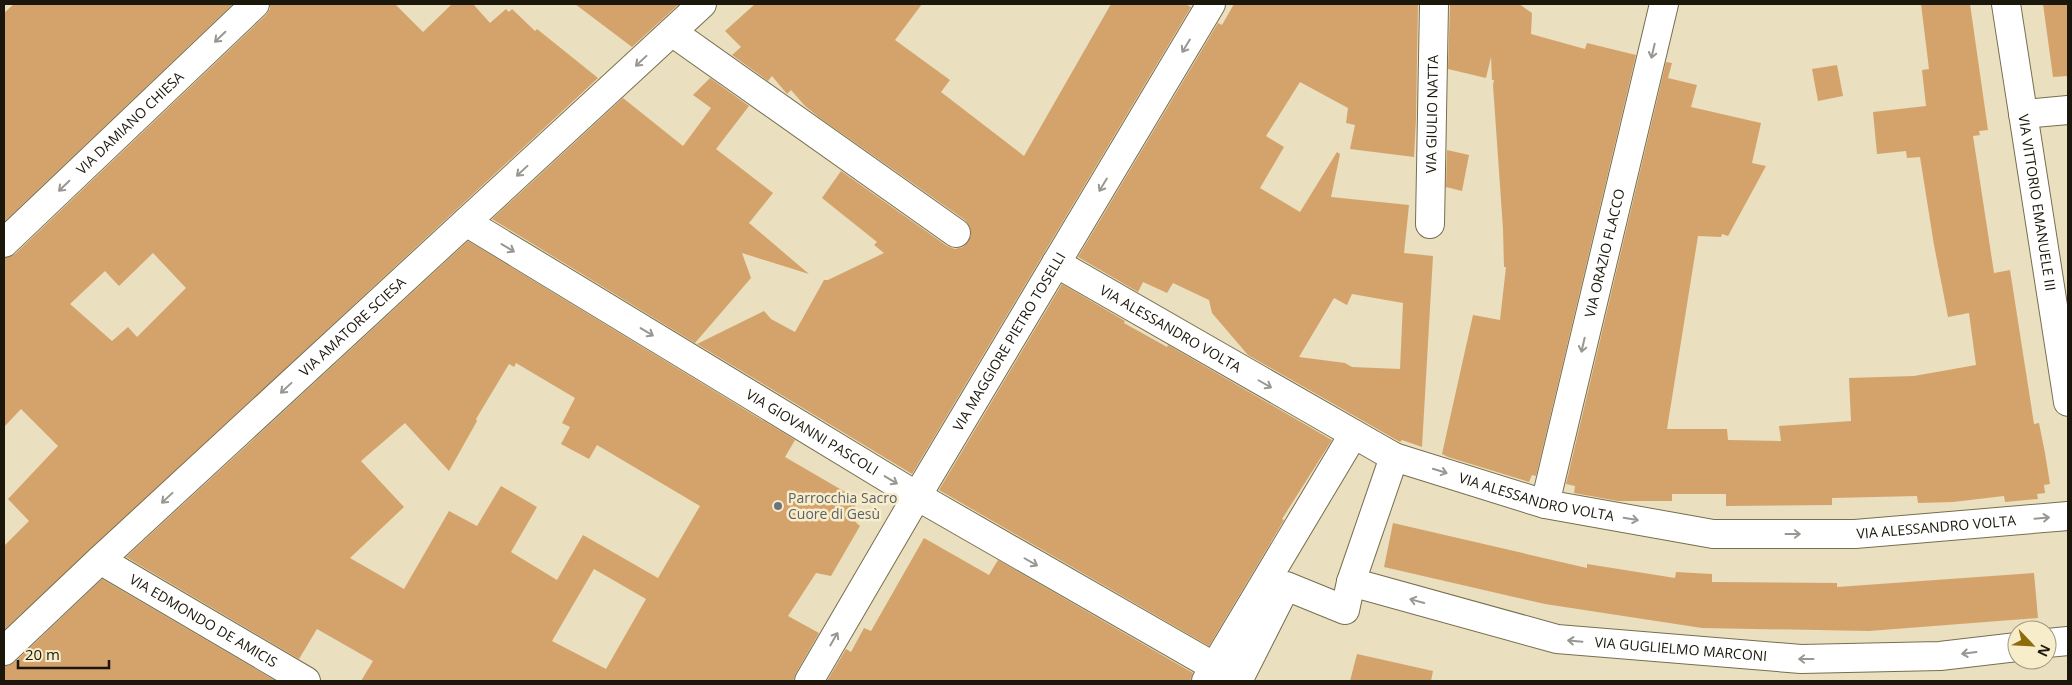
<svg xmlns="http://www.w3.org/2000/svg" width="2072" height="685" viewBox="0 0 2072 685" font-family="'Open Sans',sans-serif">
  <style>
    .building { fill: #d4a36c; fill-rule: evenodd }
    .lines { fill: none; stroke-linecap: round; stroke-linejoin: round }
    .minor-casing { stroke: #776e4f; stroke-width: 30 }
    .minor { stroke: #fff; stroke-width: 28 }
    .oneway { stroke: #989791 }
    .worship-dot { fill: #6b7280; stroke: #f8edca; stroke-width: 2 }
    .labels { text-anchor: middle; stroke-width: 5; stroke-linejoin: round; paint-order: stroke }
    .street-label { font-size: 14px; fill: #1b170b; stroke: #f8edca }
    .worship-label { font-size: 14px; fill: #5b616d; stroke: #f8edca; text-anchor: start }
  </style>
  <rect width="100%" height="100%" fill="#eadfbe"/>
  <g class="building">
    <path d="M14,4H233L4,222V13Z"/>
    <path d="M270,4H395L423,32L452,4H473L490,23L506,9L509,12L512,9L535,31L537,29L598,78L4,630V546L29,521L8,499L58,446L21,409L4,427V258L15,254L266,15L270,9ZM153,253L186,288L137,337L128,327L112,341L70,304L105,271L119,286Z"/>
    <path d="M575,4H679L632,47Z"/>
    <path d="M755,4H922L895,40L950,80L941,92L1024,156L1111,4H1185L1191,7L912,474L697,344L764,311L771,319L795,332L824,280H828L884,253L874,245L877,242L822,198L841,171L947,246L955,249L963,247L968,242L971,235L970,227L965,220L820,118L805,106L791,90L787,94L772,76L768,81L732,55L741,47L725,31Z"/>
    <path d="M1234,4H1418L1416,119L1414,157L1350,149L1355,125L1346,123L1348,108L1300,82L1266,136L1284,147L1260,188L1300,212L1337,152L1340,154L1331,197L1409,205L1404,253L1433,256L1422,447L1402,440L1400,442L1248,355L1212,313L1209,300L1173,283L1167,293L1143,282L1138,292L1078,257L1218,23L1222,25ZM1352,294L1403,303L1400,369L1352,367L1345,363L1299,357L1334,298L1347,305Z"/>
    <path d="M1450,4H1519L1532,13L1531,34L1585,49L1587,43L1636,55L1536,476L1532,475L1529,482L1448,457L1442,454L1473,315L1500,320L1506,267H1504L1503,229L1493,85L1494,80H1492L1491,57L1486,78L1448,69Z"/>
    <path d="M1921,4H1970L1988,130L1979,131L1980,135L1973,136L1994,273L2010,270L2034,424L2039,423L2045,453L2050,484L2044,485L2045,493L2037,494L2038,499L2005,502L2004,496L1953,502L1918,503L1917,496L1832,498V505L1726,506V494H1672V501H1618L1574,493L1575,486L1566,484L1666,62L1672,63L1668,78L1697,85L1691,107L1761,123L1752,163L1766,166L1728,236L1722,234L1721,237L1698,236L1667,429H1727L1728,440L1781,441L1779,426L1851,421L1849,378L1914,376L1976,365L1969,313L1948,317L1934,245L1920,157L1907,158L1906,151L1877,154L1873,112L1926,106L1922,70L1929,69Z"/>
    <path d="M2043,4H2068V76L2053,77Z"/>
    <path d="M1837,65L1843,96L1818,101L1812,69Z"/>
    <path d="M710,78L749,106L716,149L773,193L749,223L809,274L742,253L751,278L695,343L492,219L623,98L683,146L711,108L693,95Z"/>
    <path d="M1447,150L1469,155L1462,191L1446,187Z"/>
    <path d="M468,241L795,440L785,457L859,500L849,516L860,526L831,576L816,573L788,616L819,633L796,673L793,681H361L373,661L317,629L299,659L126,557ZM516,363L575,398L562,423L570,427L561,444L589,459L597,445L700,506L658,578L583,535L557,580L511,552L537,507L501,486L477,526L449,511L404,589L350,558L404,507L361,461L405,423L449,471L477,421L476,419L509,364L514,367ZM594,569L646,599L606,669L552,641Z"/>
    <path d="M1062,284L1125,321L1124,323L1167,347L1168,345L1332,440L1282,519L1284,520L1209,646L939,490Z"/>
    <path d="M1393,523L1587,568V564L1675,578L1676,572L1712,574V582L1837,583V587L2034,573L2038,618L1869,631L1702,628L1545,604L1384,567Z"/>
    <path d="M924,538L989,575L998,560L1193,673L1190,681H827L846,649L851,652L864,628L871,631Z"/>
    <path d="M102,579L276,681H4V666L15,662Z"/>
    <path d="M1357,654L1433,671L1431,681H1350Z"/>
  </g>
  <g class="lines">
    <g class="minor-casing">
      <g id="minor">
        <path id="s1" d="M2006,4L2068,402"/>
        <path d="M672,32L956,233"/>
        <path d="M2023,114L2068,110"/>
        <path id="s2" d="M466,222L917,496L1239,681"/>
        <path id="s3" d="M1430,224L1434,4"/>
        <path id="s4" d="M4,243L255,4"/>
        <path id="s5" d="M1056,263L1394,457L1545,504L1713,534H1855L2068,516"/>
        <path id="s6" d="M1545,504L1664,4"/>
        <path id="s7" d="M100,560L306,681"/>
        <path id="s8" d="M1351,582L1557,639L1801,659L1940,656L2017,647"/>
        <path d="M2047,643L2068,641"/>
        <path id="s9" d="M4,651L100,560L702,4"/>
        <path id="s10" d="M809,681L917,496L1211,4"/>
        <path d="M1206,681L1353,435"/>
        <path d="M1238,681L1286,586L1345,610L1351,582L1394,457"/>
      </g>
    </g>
    <use href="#minor" class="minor"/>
  </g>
  <defs><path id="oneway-shaft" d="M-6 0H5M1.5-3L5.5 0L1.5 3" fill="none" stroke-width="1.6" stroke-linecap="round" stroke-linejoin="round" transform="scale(1.25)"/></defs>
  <g class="oneway">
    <use href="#oneway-shaft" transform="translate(220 37) rotate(136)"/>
    <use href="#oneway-shaft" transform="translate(1186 46) rotate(121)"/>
    <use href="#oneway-shaft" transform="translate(1653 51) rotate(103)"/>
    <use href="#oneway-shaft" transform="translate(641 61) rotate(137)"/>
    <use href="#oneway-shaft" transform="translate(522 171) rotate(137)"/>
    <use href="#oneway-shaft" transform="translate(1103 185) rotate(121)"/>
    <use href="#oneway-shaft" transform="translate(64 186) rotate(136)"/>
    <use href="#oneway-shaft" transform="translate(508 248) rotate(31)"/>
    <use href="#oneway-shaft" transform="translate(647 332) rotate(31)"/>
    <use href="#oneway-shaft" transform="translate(1583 345) rotate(103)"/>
    <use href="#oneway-shaft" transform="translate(1265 384) rotate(30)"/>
    <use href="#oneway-shaft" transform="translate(286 388) rotate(137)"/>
    <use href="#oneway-shaft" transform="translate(1440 471) rotate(17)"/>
    <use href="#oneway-shaft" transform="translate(891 480) rotate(31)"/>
    <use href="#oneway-shaft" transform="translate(167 498) rotate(137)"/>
    <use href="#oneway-shaft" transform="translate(2042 518) rotate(-5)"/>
    <use href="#oneway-shaft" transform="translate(1631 519) rotate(10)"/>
    <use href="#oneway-shaft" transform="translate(1793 534)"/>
    <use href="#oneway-shaft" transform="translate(1031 562) rotate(30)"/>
    <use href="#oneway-shaft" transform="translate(1417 601) rotate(-165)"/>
    <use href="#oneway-shaft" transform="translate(834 639) rotate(-60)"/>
    <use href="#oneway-shaft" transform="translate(1575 641) rotate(-175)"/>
    <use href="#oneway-shaft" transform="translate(1969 653) rotate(173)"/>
    <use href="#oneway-shaft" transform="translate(1806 659) rotate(180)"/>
  </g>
  <circle class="worship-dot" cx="778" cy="506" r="5"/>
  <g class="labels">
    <g class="street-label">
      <text dy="5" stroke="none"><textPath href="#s3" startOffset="110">VIA GIULIO NATTA</textPath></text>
      <text dy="5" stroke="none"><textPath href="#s4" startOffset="174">VIA DAMIANO CHIESA</textPath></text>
      <text dy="5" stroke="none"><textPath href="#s1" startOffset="201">VIA VITTORIO EMANUELE III</textPath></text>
      <text dy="5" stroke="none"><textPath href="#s6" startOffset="258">VIA ORAZIO FLACCO</textPath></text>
      <text dy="5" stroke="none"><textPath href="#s9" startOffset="476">VIA AMATORE SCIESA</textPath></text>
      <text dy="5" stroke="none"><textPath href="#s5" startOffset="132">VIA ALESSANDRO VOLTA</textPath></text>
      <text dy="5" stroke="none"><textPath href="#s10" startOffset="394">VIA MAGGIORE PIETRO TOSELLI</textPath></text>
      <text dy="5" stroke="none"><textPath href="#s2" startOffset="405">VIA GIOVANNI PASCOLI</textPath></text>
      <text dy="5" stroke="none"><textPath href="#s5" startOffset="538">VIA ALESSANDRO VOLTA</textPath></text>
      <text dy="5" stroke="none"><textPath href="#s5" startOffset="942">VIA ALESSANDRO VOLTA</textPath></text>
      <text dy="5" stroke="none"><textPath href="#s7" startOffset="120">VIA EDMONDO DE AMICIS</textPath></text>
      <text dy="5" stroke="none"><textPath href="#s8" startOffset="338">VIA GUGLIELMO MARCONI</textPath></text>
    </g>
    <g class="worship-label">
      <text x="788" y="503">Parrocchia Sacro<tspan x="788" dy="16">Cuore di Gesù</tspan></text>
    </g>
  </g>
  <rect width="2072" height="685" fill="none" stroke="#1b170b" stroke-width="10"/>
  <g transform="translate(2032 645) rotate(115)"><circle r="24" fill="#f8edca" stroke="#a0977e"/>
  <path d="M0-4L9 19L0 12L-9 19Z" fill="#8d6a0c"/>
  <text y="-8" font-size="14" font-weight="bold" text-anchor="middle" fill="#1b170b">N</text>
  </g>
  <path d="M18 660v8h91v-8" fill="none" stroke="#1b170b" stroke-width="2.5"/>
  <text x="25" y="660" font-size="15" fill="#1b170b" stroke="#f8edca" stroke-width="4" paint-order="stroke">20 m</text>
</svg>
